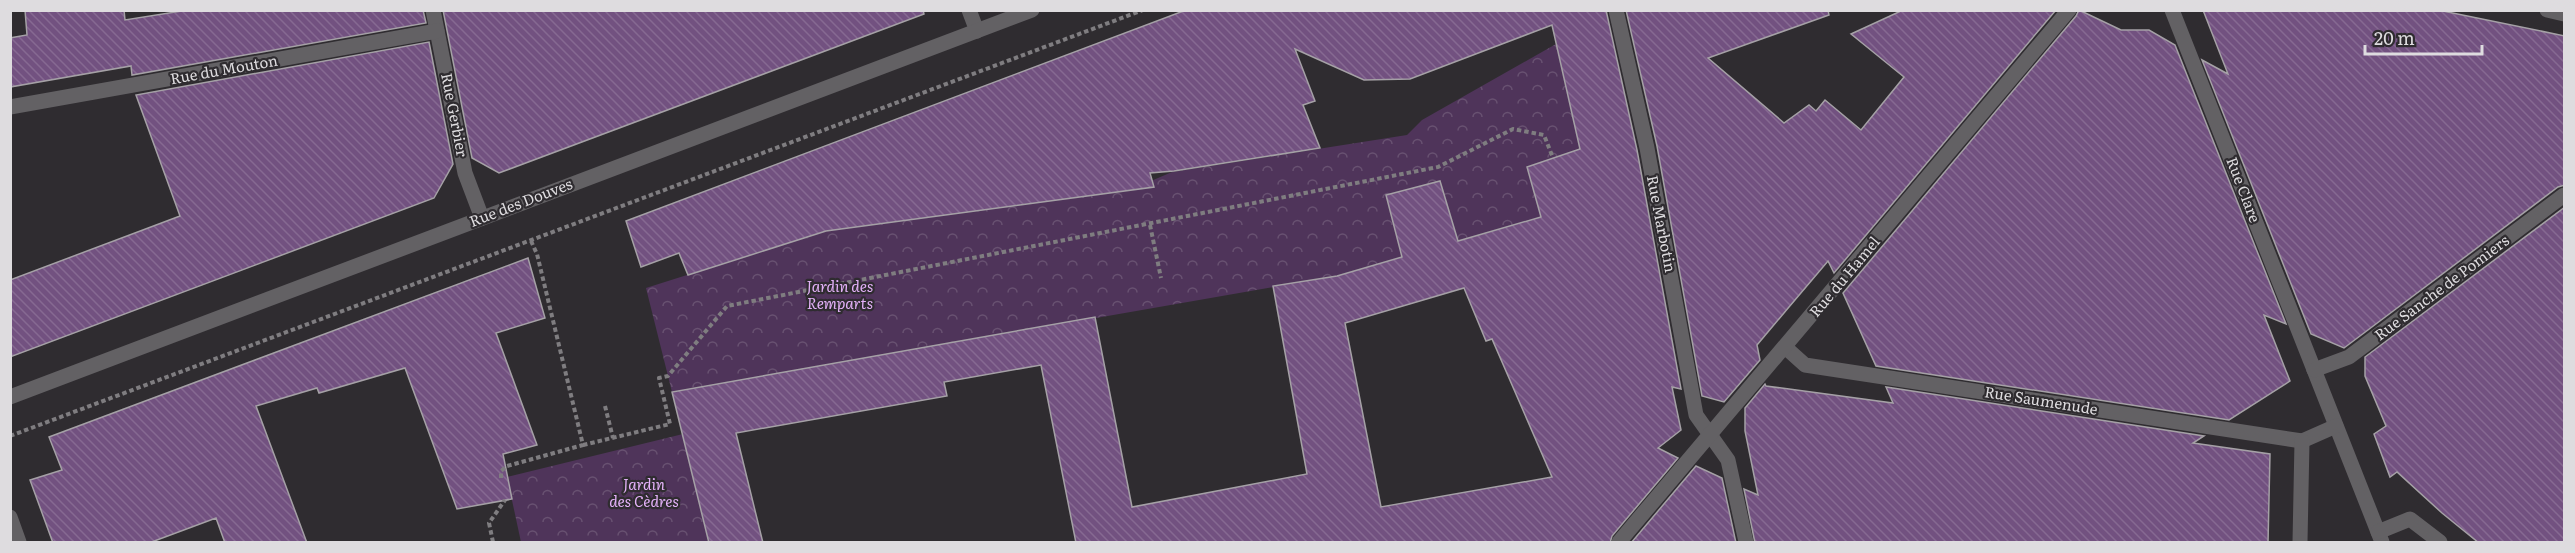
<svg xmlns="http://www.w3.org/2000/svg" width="2575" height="553" viewBox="0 0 2575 553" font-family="Literata,serif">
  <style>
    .park { fill: url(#park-crowns) }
    .building { fill: url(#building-back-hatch); stroke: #a5a1a6; stroke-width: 1.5; fill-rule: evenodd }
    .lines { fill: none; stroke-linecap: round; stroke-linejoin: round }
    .path { stroke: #7f7d80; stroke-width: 4; stroke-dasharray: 4.5 3; stroke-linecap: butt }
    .minor { stroke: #636164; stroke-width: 15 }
    .labels { text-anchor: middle; stroke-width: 4.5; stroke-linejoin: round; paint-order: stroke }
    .street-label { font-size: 15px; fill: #dedcdf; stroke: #2f2c30 }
    .park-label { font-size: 15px; font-style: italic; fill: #e4b1f9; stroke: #2f2c30 }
  </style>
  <defs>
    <pattern id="park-crowns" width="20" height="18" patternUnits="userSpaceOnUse" patternTransform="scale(1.5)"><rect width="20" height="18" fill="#4f345a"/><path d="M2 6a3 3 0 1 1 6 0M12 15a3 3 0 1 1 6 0" fill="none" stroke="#685171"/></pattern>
    <pattern id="building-back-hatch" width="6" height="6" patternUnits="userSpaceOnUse" patternTransform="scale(1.5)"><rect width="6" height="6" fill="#725180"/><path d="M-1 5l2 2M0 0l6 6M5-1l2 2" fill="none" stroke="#866992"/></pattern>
  </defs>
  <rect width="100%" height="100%" fill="#2f2c30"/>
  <g class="park">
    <path d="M1556,44L1580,149L1527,167L1541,217L1458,241L1440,181L1386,195L1402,257L1337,276L672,392L646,288L826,231L1130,190L1172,172L1407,135L1422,120Z"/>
    <path d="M683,434L709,542H521L507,477Z"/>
  </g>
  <g class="building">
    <path d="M25,10H124L125,20L188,10H423L426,23L132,75L131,66L10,87V38L27,35Z"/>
    <path d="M443,10H923L924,14L499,173L472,158Z"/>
    <path d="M1186,10H1606L1637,150L1681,389L1672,387L1681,430L1658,448L1678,458L1612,536L1610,543H1076L1041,365L944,382L947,396L736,433L763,543H709L672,392L1095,317L1132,507L1307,474L1273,286L1337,276L1402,257L1386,195L1440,181L1458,241L1541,217L1527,167L1580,149L1552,25L1410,79L1364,80L1295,49L1315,101L1303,105L1320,148L1174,171L1150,173L1154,187L826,231L688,275L679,253L641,267L626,221ZM1464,288L1486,341L1492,339L1552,477L1381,507L1345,323Z"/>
    <path d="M1626,10H1828L1829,15L1708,58L1784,123L1809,105L1816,111L1825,100L1861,130L1904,77L1851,34L1903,10H2056L1834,273L1828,261L1789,307L1757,345L1760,360L1724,402L1702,396L1657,146Z"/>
    <path d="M2079,10L2121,30H2149L2175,45L2286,324L2264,315L2290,381L2229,420L1876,366L1843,293L2076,16Z"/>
    <path d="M2203,10H2438L2565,36V185L2558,187L2344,348L2311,334L2202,60L2228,74Z"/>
    <path d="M429,42L453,164L434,198L10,357V280L180,216L136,95Z"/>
    <path d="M2565,207V543H2479L2442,513L2397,472L2390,477L2374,434L2386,426L2365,376V357Z"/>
    <path d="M528,258L545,318L496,333L537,445L503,454L512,499L457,509L405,368L319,393L317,388L256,406L307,543H225L216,518L149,543H53L30,480L62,470L49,437Z"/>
    <path d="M1765,384L1766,386L1893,403L1886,387L2204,436L2193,443L2270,454L2268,543H1755L1744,489L1758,495L1745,431V408Z"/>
    <path d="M1696,466L1722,478L1736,543H1631Z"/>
  </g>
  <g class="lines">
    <g class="path">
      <path d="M1150,225L1161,278"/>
      <path d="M605,406L613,438"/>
      <path d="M10,436L1143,10"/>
      <path d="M583,445L670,424L659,378L668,376L727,306L1438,167L1513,129L1544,135L1553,158"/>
      <path d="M501,478V471L507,466L583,445L537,254L531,241"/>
      <path d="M493,542L489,523L505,500"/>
    </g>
    <g class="minor">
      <path d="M433,10L465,173L482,218"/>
      <path d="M969,10L977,31"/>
      <path d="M1616,10L1647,148L1696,415L1728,460L1746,542"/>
      <path d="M2172,10L2382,542"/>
      <path d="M2547,10L2564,14"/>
      <path d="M10,107L437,31"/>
      <path d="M1785,347L1805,365L2302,441"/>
      <path d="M2314,370L2349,357L2564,195"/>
      <path d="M10,397L1032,10"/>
      <path d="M2302,441L2336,426"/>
      <path d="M10,517L19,542"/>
      <path d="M2378,532L2410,519L2440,542"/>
      <path d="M1619,542L2069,10"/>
      <path d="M2300,542L2302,441"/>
    </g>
  </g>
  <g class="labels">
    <g class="street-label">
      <text transform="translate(224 70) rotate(-10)" y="5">Rue du Mouton</text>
      <text transform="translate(454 115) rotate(79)" y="5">Rue Gerbier</text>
      <text transform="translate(2243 190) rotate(69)" y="5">Rue Clare</text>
      <text transform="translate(521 203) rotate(-21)" y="5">Rue des Douves</text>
      <text transform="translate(1661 224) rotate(79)" y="5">Rue Marbotin</text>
      <text transform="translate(1845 277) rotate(-50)" y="5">Rue du Hamel</text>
      <text transform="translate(2442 288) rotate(-37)" y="5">Rue Sanche de Pomiers</text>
      <text transform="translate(2041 401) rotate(9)" y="5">Rue Saumenude</text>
    </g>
    <g class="park-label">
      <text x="840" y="292">Jardin des<tspan x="840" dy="17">Remparts</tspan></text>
      <text x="644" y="490">Jardin<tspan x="644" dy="17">des Cèdres</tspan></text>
    </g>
  </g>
  <rect width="2575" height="553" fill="none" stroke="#dedcdf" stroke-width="24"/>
  <path d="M2365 45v9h117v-9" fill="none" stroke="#dedcdf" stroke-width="3"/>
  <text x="2374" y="45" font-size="18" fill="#dedcdf" stroke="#2f2c30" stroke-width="4.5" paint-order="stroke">20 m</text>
</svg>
